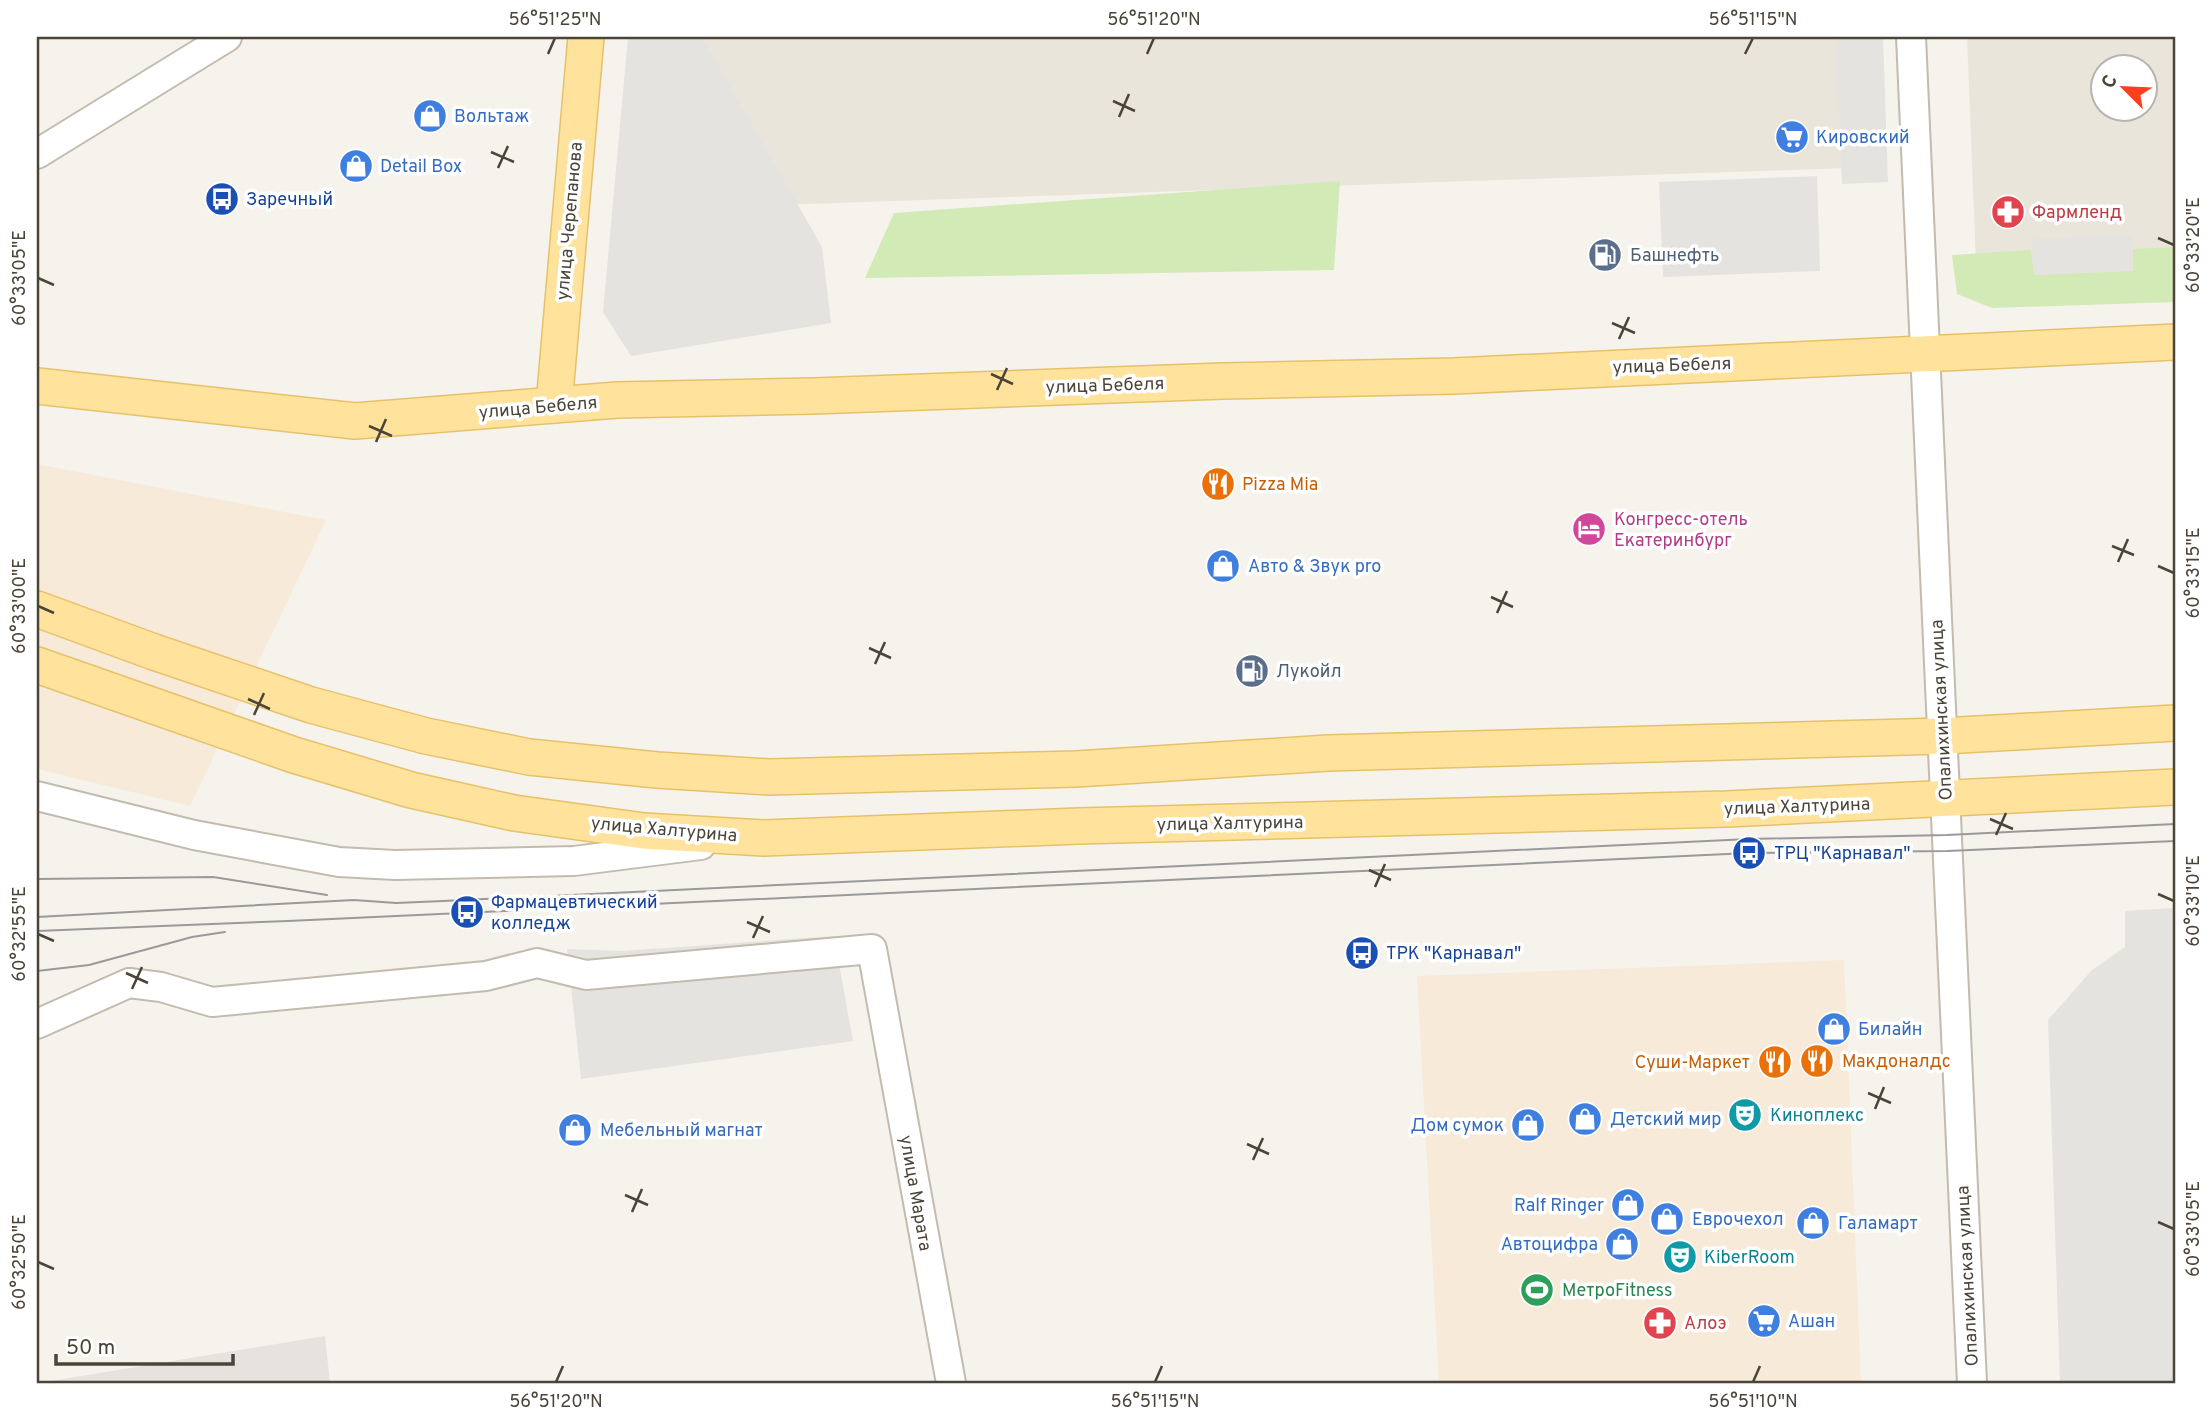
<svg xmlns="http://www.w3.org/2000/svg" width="2212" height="1420" viewBox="0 0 2212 1420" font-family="Overpass,sans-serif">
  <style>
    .residential { fill: #eae5da; fill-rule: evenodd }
    .commercial { fill: #f7ead8 }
    .industrial { fill: #e6e2dd }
    .green { fill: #d2eab5 }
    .parking { fill: #e5e3e0 }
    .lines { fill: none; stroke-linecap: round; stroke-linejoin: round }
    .minor-casing { stroke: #c2bbae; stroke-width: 32 }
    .major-casing { stroke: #e6c16a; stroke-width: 38 }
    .minor { stroke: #fff; stroke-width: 28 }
    .major { stroke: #ffe39c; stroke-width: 35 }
    .tram { stroke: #9a9a9a; stroke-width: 2 }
    .ticks { fill: none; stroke: #4b4439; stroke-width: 2.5 }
    .labels { text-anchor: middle; stroke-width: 7; stroke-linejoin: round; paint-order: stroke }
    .shop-label { font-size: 18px; fill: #366cbe; stroke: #fff; text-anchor: start }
    .transit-label { font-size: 18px; fill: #164399; stroke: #fff; text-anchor: start }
    .health-label { font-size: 18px; fill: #be3a42; stroke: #fff; text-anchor: start }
    .street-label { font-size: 18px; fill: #4b4439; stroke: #fff }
    .service-label { font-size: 18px; fill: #4e5e75; stroke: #fff; text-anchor: start }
    .food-label { font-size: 18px; fill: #c56008; stroke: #fff; text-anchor: start }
    .hotel-label { font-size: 18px; fill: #b23c85; stroke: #fff; text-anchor: start }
    .culture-label { font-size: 18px; fill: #0d838f; stroke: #fff; text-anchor: start }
    .leisure-label { font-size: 18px; fill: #27864d; stroke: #fff; text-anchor: start }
    .neatline { fill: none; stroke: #4b4439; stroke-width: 2.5 }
    .ticks-label { font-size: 18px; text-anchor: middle; fill: #4b4439 }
  </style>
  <rect width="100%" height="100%" fill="#f6f3ec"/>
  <g class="residential">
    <path d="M671,37H1871L1877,167L661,209Z"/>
    <path d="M1967,37H2175V276L1977,289ZM2104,66H2146V108H2104Z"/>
  </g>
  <g class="commercial">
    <path d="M37,464L326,520L190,806L37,769Z"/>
    <path d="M1844,960L1861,1383H1439L1417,976Z"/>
  </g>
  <path class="industrial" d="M325,1336L330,1383H39Z"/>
  <g class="green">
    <path d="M1340,181L1334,270L865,278L894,213Z"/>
    <path d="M2175,247V302L1992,308L1957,294L1952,255L2031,250L2034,275L2133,271V249Z"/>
  </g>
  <g class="parking">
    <path d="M628,37H702L822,247L831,323L631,356L603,312Z"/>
    <path d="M1836,37H1883L1888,182L1842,184Z"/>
    <path d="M1817,176L1820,271L1663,277L1659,182Z"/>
    <path d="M2132,235L2133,270L2034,275L2032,239Z"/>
    <path d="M2175,908V1383H2060L2048,1020L2092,970L2125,947V911Z"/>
    <path d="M834,936L853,1041L581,1079L567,949L622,951Z"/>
  </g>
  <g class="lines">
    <g class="minor-casing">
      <g id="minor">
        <path d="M1911,37C1930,486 1952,934 1972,1383"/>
        <path d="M37,154L227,37"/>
        <path d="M37,796L194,835L339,862L395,865L574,861L701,845"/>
        <path d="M37,1024L129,983L161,987L212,1002L486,976L537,963L586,975L872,949L951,1383"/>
      </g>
    </g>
    <g class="major-casing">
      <g id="major">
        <path d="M37,386L355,421L617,400L814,396L1223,381L1454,376L2175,342"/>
        <path d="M554,405L586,37"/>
        <path d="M37,609L154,652L311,705L426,736L529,757L657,770L769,777L1076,769L1328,753L1943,736L2175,723"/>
        <path d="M37,665L294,755L411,790L514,813L644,831L764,838L1079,826L1727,809L2175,787"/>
      </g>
    </g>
    <use href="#minor" class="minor"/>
    <use href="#major" class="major"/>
    <g class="tram">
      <path d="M37,879L213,877L327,895"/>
      <path d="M37,917L354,900L396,903L443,901L1749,839L1947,835L2175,824"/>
      <path d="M37,931L288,921L1749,853L1947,851L2175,841"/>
      <path d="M37,971L89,965L192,937L225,932"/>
    </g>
  </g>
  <path class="ticks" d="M548,54L555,38M1147,54L1154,38M1745,54L1753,38M1113,101L1135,111M1119,117L1129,94M491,152L514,162M498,168L508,146M2158,238L2174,245M38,278L54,285M1612,323L1635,333M1619,339L1629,317M991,374L1013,384M997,390L1007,368M369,426L392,436M376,442L386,419M2112,546L2134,555M2118,562L2128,539M2158,566L2174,573M1491,597L1513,607M38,606L54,613M1497,613L1507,591M869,648L891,658M875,664L885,642M248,699L270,709M254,715L264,693M1990,819L2013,829M1996,835L2006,813M1369,870L1391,880M1375,887L1385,864M2158,894L2174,901M747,922L770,932M38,934L54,941M753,938L763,916M126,973L148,983M132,989L142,967M1868,1093L1891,1103M1875,1109L1884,1087M1247,1144L1269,1154M1253,1160L1263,1138M625,1195L648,1205M632,1212L642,1189M2158,1222L2174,1229M38,1262L54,1269M556,1382L563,1366M1155,1382L1162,1366M1753,1382L1760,1366"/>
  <defs>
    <g id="shop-disc" transform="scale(1.75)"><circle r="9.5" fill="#3f7fe0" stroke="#fff"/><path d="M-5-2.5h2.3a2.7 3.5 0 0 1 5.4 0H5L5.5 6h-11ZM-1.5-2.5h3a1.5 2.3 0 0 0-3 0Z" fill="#fff"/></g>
    <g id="supermarket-disc" transform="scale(1.75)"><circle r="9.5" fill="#3f7fe0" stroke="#fff"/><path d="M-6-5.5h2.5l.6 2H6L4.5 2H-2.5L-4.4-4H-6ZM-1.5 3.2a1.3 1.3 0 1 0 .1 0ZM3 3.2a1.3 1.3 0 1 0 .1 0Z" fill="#fff"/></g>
    <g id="bus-disc" transform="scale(1.75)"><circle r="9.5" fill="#1a4fb4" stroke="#fff"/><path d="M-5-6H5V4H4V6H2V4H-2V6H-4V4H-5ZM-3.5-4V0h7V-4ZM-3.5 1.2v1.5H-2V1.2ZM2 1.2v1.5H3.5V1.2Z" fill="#fff"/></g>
    <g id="pharmacy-disc" transform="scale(1.75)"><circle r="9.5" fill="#e0444e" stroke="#fff"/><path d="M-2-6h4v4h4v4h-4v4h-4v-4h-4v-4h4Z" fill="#fff"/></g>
    <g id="fuel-disc" transform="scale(1.75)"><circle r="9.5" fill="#5c6f8a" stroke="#fff"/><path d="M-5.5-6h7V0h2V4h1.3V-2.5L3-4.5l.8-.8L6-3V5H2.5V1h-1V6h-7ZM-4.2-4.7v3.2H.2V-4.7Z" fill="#fff"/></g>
    <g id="restaurant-disc" transform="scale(1.75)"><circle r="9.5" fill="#e8710a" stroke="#fff"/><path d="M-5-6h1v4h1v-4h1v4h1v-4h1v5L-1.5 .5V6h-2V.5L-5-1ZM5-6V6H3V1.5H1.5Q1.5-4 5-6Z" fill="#fff"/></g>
    <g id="hotel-disc" transform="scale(1.75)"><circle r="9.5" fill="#d1479c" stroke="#fff"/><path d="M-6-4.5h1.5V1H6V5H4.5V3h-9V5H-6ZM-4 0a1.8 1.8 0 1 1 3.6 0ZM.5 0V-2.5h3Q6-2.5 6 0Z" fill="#fff"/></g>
    <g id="theatre-disc" transform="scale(1.75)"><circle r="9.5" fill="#0f9aa8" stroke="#fff"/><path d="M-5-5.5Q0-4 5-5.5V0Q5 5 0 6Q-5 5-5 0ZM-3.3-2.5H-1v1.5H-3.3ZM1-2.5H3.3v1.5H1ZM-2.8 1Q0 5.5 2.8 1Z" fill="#fff"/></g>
    <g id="stadium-disc" transform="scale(1.75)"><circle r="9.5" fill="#2e9e5b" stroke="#fff"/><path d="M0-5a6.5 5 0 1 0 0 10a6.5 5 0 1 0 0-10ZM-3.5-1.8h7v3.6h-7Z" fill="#fff"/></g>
  </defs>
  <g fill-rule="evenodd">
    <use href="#shop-disc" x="430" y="116"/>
    <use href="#supermarket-disc" x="1792" y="137"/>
    <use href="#shop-disc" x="356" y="166"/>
    <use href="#bus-disc" x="222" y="199"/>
    <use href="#pharmacy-disc" x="2008" y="212"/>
    <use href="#fuel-disc" x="1605" y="255"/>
    <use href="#restaurant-disc" x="1218" y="484"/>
    <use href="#hotel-disc" x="1589" y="529"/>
    <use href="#shop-disc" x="1223" y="566"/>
    <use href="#fuel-disc" x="1252" y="671"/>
    <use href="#bus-disc" x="1749" y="853"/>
    <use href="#bus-disc" x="467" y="912"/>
    <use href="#bus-disc" x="1362" y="953"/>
    <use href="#shop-disc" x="1834" y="1029"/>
    <use href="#restaurant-disc" x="1817" y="1061"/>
    <use href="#restaurant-disc" x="1775" y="1062"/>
    <use href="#theatre-disc" x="1745" y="1115"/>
    <use href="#shop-disc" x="1585" y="1119"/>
    <use href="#shop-disc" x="1528" y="1125"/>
    <use href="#shop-disc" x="575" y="1130"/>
    <use href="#shop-disc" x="1628" y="1205"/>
    <use href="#shop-disc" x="1667" y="1219"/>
    <use href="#shop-disc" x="1813" y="1223"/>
    <use href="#shop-disc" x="1622" y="1244"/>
    <use href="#theatre-disc" x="1680" y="1257"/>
    <use href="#stadium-disc" x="1537" y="1290"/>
    <use href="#supermarket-disc" x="1764" y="1321"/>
    <use href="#pharmacy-disc" x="1660" y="1323"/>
  </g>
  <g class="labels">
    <g class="shop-label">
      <text x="454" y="122">Вольтаж</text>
      <text x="1816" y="143">Кировский</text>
      <text x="380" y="172">Detail Box</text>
      <text x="1248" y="572">Авто &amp; Звук pro</text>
      <text x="1858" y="1035">Билайн</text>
      <text x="1610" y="1125">Детский мир</text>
      <text x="1504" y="1131" text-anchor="end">Дом сумок</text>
      <text x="600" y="1136">Мебельный магнат</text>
      <text x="1604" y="1211" text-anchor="end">Ralf Ringer</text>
      <text x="1692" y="1225">Еврочехол</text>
      <text x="1838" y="1229">Галамарт</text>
      <text x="1598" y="1250" text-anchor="end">Автоцифра</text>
      <text x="1788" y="1327">Ашан</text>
    </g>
    <g class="transit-label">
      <text x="246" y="205">Заречный</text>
      <text x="1774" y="859">ТРЦ "Карнавал"</text>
      <text x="491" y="908">Фармацевтический<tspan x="491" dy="21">колледж</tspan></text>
      <text x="1386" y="959">ТРК "Карнавал"</text>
    </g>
    <g class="health-label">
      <text x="2032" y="218">Фармленд</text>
      <text x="1684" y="1329">Алоэ</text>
    </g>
    <g class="street-label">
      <text transform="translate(569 221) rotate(-85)" y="6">улица Черепанова</text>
      <text transform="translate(1672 365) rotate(-2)" y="6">улица Бебеля</text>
      <text transform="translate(1105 385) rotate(-2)" y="6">улица Бебеля</text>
      <text transform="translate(538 407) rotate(-5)" y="6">улица Бебеля</text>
      <text transform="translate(1941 710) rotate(-93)" y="6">Опалихинская улица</text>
      <text transform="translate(1797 806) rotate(-2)" y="6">улица Халтурина</text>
      <text transform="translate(1230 823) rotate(-1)" y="6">улица Халтурина</text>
      <text transform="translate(664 829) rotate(5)" y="6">улица Халтурина</text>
      <text transform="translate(916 1193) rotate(80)" y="6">улица Марата</text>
      <text transform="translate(1967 1276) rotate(-93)" y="6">Опалихинская улица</text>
    </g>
    <g class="service-label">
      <text x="1630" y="261">Башнефть</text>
      <text x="1276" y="677">Лукойл</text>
    </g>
    <g class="food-label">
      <text x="1242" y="490">Pizza Mia</text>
      <text x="1842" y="1067">Макдоналдс</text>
      <text x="1750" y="1068" text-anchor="end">Суши-Маркет</text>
    </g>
    <g class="hotel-label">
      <text x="1614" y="525">Конгресс-отель<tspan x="1614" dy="21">Екатеринбург</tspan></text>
    </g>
    <g class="culture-label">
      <text x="1770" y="1121">Киноплекс</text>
      <text x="1704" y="1263">KiberRoom</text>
    </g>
    <g class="leisure-label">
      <text x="1562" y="1296">МетроFitness</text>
    </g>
  </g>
  <rect width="2212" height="1420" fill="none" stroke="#ffffff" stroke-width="77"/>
  <g transform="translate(2124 88) rotate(294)"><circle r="33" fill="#ffffff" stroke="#b7b4b0" stroke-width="2"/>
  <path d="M0-5L12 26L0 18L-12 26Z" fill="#fc3f1d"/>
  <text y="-10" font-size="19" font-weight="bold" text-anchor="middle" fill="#4b4439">С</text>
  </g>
  <path d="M56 1354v10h177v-10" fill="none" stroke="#4b4439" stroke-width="3.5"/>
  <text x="66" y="1354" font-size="21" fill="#4b4439" stroke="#ffffff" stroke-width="5" paint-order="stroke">50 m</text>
  <rect x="38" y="38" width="2136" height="1344" class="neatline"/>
  <g class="ticks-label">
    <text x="555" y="25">56°51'25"N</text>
    <text x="1154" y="25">56°51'20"N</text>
    <text x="1753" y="25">56°51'15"N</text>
    <text transform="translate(2193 245) rotate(-90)" y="6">60°33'20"E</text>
    <text transform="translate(19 278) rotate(-90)" y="6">60°33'05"E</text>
    <text transform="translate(2193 573) rotate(-90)" y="6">60°33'15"E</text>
    <text transform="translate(19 606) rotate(-90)" y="6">60°33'00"E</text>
    <text transform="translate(2193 901) rotate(-90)" y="6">60°33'10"E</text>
    <text transform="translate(19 934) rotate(-90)" y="6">60°32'55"E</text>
    <text transform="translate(2193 1229) rotate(-90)" y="6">60°33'05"E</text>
    <text transform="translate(19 1262) rotate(-90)" y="6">60°32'50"E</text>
    <text x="556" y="1407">56°51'20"N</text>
    <text x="1155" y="1407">56°51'15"N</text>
    <text x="1753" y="1407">56°51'10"N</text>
  </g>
</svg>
